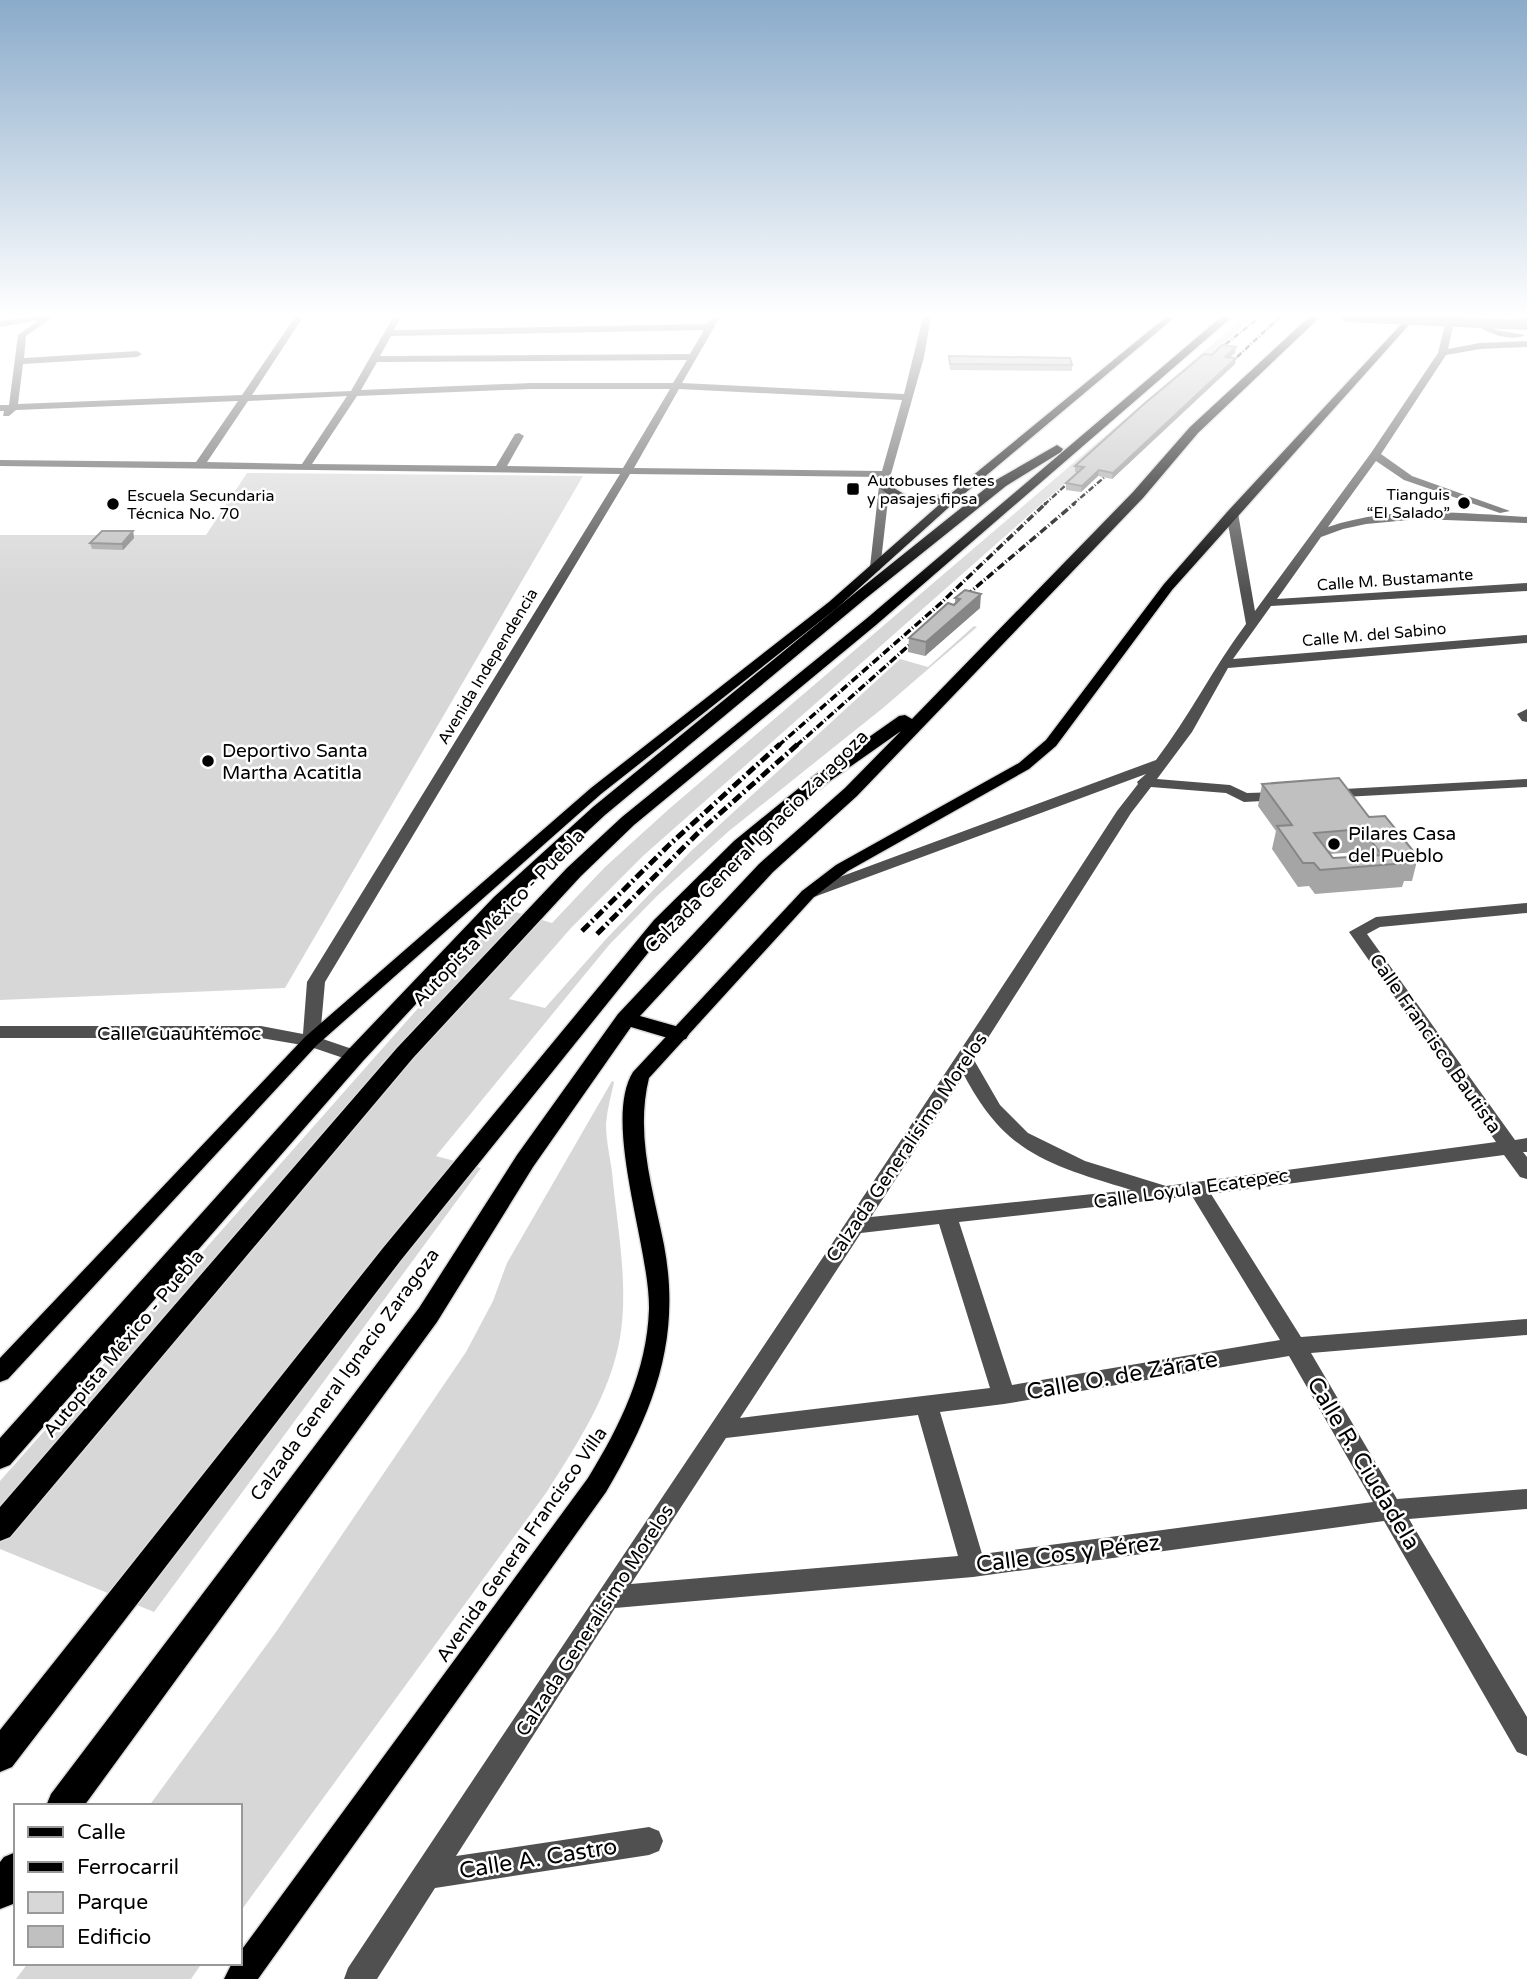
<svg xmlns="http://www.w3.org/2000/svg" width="1527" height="1979" viewBox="0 0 1527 1979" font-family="'Varela Round',sans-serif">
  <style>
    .green { fill: #d7d7d7 }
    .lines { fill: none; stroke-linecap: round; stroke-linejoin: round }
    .major-casing { stroke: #dbdbdb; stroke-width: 3 }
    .highway-casing { stroke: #dbdbdb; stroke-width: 3 }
    .minor { fill: #505050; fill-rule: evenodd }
    .major { fill: #000; fill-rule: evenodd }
    .highway { fill: #000; fill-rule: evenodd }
    .rail-far2 { stroke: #000; stroke-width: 2.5; stroke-dasharray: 6 2 1 2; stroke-linecap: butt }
    .rail-far1 { stroke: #000; stroke-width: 3.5; stroke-dasharray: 8 2.5 1 2.5; stroke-linecap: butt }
    .rail { stroke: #000; stroke-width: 5; stroke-dasharray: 10 3.5 2 3.5; stroke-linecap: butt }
    .minor-bridge { stroke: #505050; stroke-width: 10 }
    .wall { fill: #a5a5a5; fill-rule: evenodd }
    .shaded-wall { fill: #868686 }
    .building { fill: #c0c0c0; stroke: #868686; stroke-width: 2; fill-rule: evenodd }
    .poi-dot { fill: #000; stroke: #fff; stroke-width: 2.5 }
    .labels { text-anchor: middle; stroke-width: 5; stroke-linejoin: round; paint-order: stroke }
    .far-poi-label { font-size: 16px; fill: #000; stroke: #fff; text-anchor: start }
    .far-street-label { font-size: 16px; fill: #000; stroke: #fff }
    .poi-label { font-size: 19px; fill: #000; stroke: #fff; text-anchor: start }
    .street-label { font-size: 19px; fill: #000; stroke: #fff }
    .near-street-label { font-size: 23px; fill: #000; stroke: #fff }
  </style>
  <rect width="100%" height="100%" fill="#fff"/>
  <g class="green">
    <path d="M1244,317H1255L1242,324L1243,326L644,855L571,928L509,999L545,1008L607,938L691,851L900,659L928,667L974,626L977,627L883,708L729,831L657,896L609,945L436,1156L481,1168L154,1612L0,1549V1481L443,980L509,910L552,923L605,867L669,809Z"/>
    <path d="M247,473L583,476L285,988L0,1000V535H206Z"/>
    <path d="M612,1081L614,1082C611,1096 607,1110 606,1124C606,1140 610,1157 612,1172C617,1226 629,1284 620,1338C610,1395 576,1446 546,1493L240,1912V1806H149L276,1632L466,1352L493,1301L507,1263Z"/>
    <path d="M28,1963H202L191,1979H16Z"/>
  </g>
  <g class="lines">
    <g class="major-casing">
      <g id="major">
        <path d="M1166,317H1175L957,500L837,608L601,794L317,1045L8,1379L0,1382V1358L305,1037L591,788L829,602L940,504C919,506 897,504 881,489V485H889L909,497L949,495Z"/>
        <path d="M1408,317H1416L1172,590L1056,746L1029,769L848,871L814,897L649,1078C635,1135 653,1189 664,1245C682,1340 653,1412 606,1492L258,1979H224L232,1963H240V1952L588,1478C620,1426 647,1371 649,1309C650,1247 602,1122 633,1072L802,891L836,865L1019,763L1046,740L1164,584L1228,511Z"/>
      </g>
    </g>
    <g class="highway-casing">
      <g id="highway">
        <path d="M1221,317H1232L876,625L634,825L581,876L413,1058L10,1537L0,1541V1507L397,1048L567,868L622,817L866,619Z"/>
        <path d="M1309,317H1320L1198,433L1143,498L857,796L773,872L640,1016L686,1029L689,1034L686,1039L678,1041L631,1027L533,1167L437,1322L84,1806H46L51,1794L419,1308L517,1155L618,1014L759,864L845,788L901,731L827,783L748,849L668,928L401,1260L12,1767L0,1772V1730L383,1248L654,920L734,841L815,775L899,716L905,715L912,719L1133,492L1190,427Z"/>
        <path d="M1057,445L1063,449L1061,452L1006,486L865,599L605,815L508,905L363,1061L10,1465L0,1469V1438L347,1051L494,897L593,807L855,593L996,480Z"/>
        <path d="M16,1852V1899L13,1904L0,1909V1862L4,1857Z"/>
      </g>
    </g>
    <g class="minor">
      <path d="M28,317H53L26,336L24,358L137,351L142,354L137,357L23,364L18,404L242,395L295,317H303L252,395L351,391L393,317H401L394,330L707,324L712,317H720L682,383L904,394L923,317H931L924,357L891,474L880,570L870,567L880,477L630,474L325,982L320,1038L361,1052L364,1056L361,1060L355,1062L308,1046L261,1038H0V1026H261L303,1034L307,982L620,474L0,466V460L196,462L238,401L16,410L9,416H3L4,411H0V405H9L18,335L39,320L0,327V321ZM704,330L690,354L380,356L391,336ZM687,360L673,383H531L361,390L377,362ZM531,389H670L623,468L507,466L524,436L519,433L515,434L496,466L312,464L357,396ZM679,389L902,400L882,471L634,468ZM347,396L302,464L207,462L248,401Z"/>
      <path d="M1447,317H1455L1448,349L1480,343L1527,341V347L1480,349L1446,355L1381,454L1412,476L1510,511L1500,513L1404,480L1376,461L1328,527C1392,505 1462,513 1527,517V523L1419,519L1366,524L1343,529L1321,537L1277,599L1527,583V591L1271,606L1233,659L1527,635V643L1228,668L1192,732L1157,779L1230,785L1247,793L1281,792L1288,796L1281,800L1244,802L1226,793L1151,787L1131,813L974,1060L1000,1105L1028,1133L1085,1161L1166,1186L1496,1142L1349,932L1376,917L1527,903V913L1380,927L1367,934L1515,1140L1527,1138V1152H1523L1527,1157V1179L1520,1177L1504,1155L1211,1194L1301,1337L1527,1319V1335L1311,1353L1397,1499L1527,1489V1509L1409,1519L1527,1717V1756L1517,1752L1384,1521L973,1577L615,1608L456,1856L649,1827L659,1831L663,1841L659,1851L649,1855L435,1888L377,1979H344L348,1968C604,1581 865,1200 1117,811L1138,784L1137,782L1146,774L814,897H802L800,894L802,891L1156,760C1189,717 1213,668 1246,624L1226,513L1232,510L1238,513L1255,611L1371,453L1438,353ZM964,1075C1006,1155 1050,1165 1131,1190L871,1217ZM1192,1196L1280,1340L1012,1385L959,1222ZM939,1224L990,1388L740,1418L861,1233ZM1289,1356L1373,1502L982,1554L940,1412L1004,1404ZM918,1415L958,1556L631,1584L726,1438Z"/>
      <path d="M1515,317H1527V321L1516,319Z"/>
      <path d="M1485,318H1491L1487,325L1496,330L1525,335C1512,342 1488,334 1477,325Z"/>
      <path d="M1527,709V722L1522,721L1517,714Z"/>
      <path d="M1527,779V787L1326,798L1319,794L1326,790Z"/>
    </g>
    <use href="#major" class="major"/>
    <use href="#highway" class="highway"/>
    <g class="rail-far2">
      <path d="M1208,358L1260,317"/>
      <path d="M1221,372L1280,317"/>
      <path d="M1044,505L1080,472"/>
      <path d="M1072,505L1120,464"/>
    </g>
    <g class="rail-far1">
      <path d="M955,605L1075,503"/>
      <path d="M778,746L941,603L1046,503"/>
      <path d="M796,746L924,632"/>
    </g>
    <g class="rail">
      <path d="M582,931L668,846L780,744"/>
      <path d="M597,934L699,832L798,744"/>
    </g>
    <path class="minor-bridge" d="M1346,317L1527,325"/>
  </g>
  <g class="wall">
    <path d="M1235,353L1229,357L1235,364L1112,479L1098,476L1081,492L1066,490V483L1079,473L1075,472V466L1212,355Z"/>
    <path d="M949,356L1072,365V371L950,370Z"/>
    <path d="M133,531L134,538L123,550L92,549L90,543Z"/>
    <path d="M965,590L980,608L925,656L908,652L909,638L954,605L955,603V598Z"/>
    <path d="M1262,784L1369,817L1418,857L1412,881H1404L1402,887L1315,894L1309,886L1298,887L1272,849L1276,831L1258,806ZM1357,852L1360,856L1333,858L1330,854Z"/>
  </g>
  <g class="shaded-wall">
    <path d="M1236,347L1235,353L1224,362L1225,357Z"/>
    <path d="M1236,358L1235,364L1112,479L1113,473Z"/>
    <path d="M1099,470L1098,476L1081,492L1082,486Z"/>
    <path d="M133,531L134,538L123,550L122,544Z"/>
    <path d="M981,594L980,608L925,656L926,642Z"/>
  </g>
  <g class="building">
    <path d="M1222,345L1236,347L1225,357L1236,358L1113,473L1099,470L1082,486L1066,483L1084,467L1075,466L1144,404L1204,354L1212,355Z"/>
    <path d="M949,356L1070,358L1072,365L950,364Z"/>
    <path d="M102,531H133L122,544L90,543Z"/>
    <path d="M965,590L981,594L926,642L909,638L948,603L954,605L960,599L955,598Z"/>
    <path d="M1339,778L1369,817L1385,816L1418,857L1404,858L1408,863L1320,870L1314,863H1303L1277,826L1292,825L1262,784ZM1362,829L1382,855L1333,858L1314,833Z"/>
  </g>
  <linearGradient id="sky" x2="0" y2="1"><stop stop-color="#8aabca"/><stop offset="0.53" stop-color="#fff"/><stop offset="1" stop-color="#fff" stop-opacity="0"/></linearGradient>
  <rect width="1527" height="594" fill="url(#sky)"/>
  <g class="poi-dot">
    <rect x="846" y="482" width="14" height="14" rx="3.5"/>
    <circle cx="1464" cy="503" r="7"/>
    <circle cx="113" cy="504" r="7"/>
    <circle cx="208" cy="761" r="7"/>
    <circle cx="1334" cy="844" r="7"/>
  </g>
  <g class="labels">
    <g class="far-poi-label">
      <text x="867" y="486">Autobuses fletes<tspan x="867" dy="18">y pasajes fipsa</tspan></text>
      <text x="1450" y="500" text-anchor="end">Tianguis<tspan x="1450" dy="18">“El Salado”</tspan></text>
      <text x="127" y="501">Escuela Secundaria<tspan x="127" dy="18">Técnica No. 70</tspan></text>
    </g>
    <g class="far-street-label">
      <text transform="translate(1395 579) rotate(-4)" y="6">Calle M. Bustamante</text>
      <text transform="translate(1374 634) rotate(-5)" y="6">Calle M. del Sabino</text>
      <text transform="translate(487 666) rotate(-59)" y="6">Avenida Independencia</text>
    </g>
    <g class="poi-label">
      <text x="222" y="757">Deportivo Santa<tspan x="222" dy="22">Martha Acatitla</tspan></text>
      <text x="1348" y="840">Pilares Casa<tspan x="1348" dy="22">del Pueblo</tspan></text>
    </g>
    <g class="street-label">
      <text transform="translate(756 841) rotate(-45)" y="7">Calzada General Ignacio Zaragoza</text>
      <text transform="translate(498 917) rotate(-46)" y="7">Autopista México - Puebla</text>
      <text x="179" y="1040">Calle Cuauhtémoc</text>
      <text transform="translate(1436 1043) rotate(55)" y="7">Calle Francisco Bautista</text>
      <text transform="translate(906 1147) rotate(-56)" y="7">Calzada Generalísimo Morelos</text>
      <text transform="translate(1191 1188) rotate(-8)" y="7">Calle Loyula Ecatepec</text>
      <text transform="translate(123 1343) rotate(-50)" y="7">Autopista México - Puebla</text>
      <text transform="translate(344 1374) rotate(-54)" y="7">Calzada General Ignacio Zaragoza</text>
      <text transform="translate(521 1544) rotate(-55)" y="7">Avenida General Francisco Villa</text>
      <text transform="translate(594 1620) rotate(-57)" y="7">Calzada Generalísimo Morelos</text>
    </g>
    <g class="near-street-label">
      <text transform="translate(1122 1375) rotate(-10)" y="8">Calle O. de Zárate</text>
      <text transform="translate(1364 1463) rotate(59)" y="8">Calle R. Ciudadela</text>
      <text transform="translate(1068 1553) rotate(-7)" y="8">Calle Cos y Pérez</text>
      <text transform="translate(538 1858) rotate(-9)" y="8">Calle A. Castro</text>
    </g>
  </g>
  <rect x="14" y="1804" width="228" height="161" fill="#ffffff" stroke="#999999" stroke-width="2"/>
  <rect x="28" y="1827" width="35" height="10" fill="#000000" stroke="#999999" stroke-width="2"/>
  <text x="77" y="1839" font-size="21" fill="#000000">Calle</text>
  <rect x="28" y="1862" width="35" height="10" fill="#000000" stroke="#999999" stroke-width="2"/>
  <text x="77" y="1874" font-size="21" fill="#000000">Ferrocarril</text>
  <rect x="28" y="1892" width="35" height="21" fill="#d7d7d7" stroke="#999999" stroke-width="2"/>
  <text x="77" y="1909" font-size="21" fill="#000000">Parque</text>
  <rect x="28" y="1926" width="35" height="21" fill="#c0c0c0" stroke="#999999" stroke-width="2"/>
  <text x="77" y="1944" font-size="21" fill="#000000">Edificio</text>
</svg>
